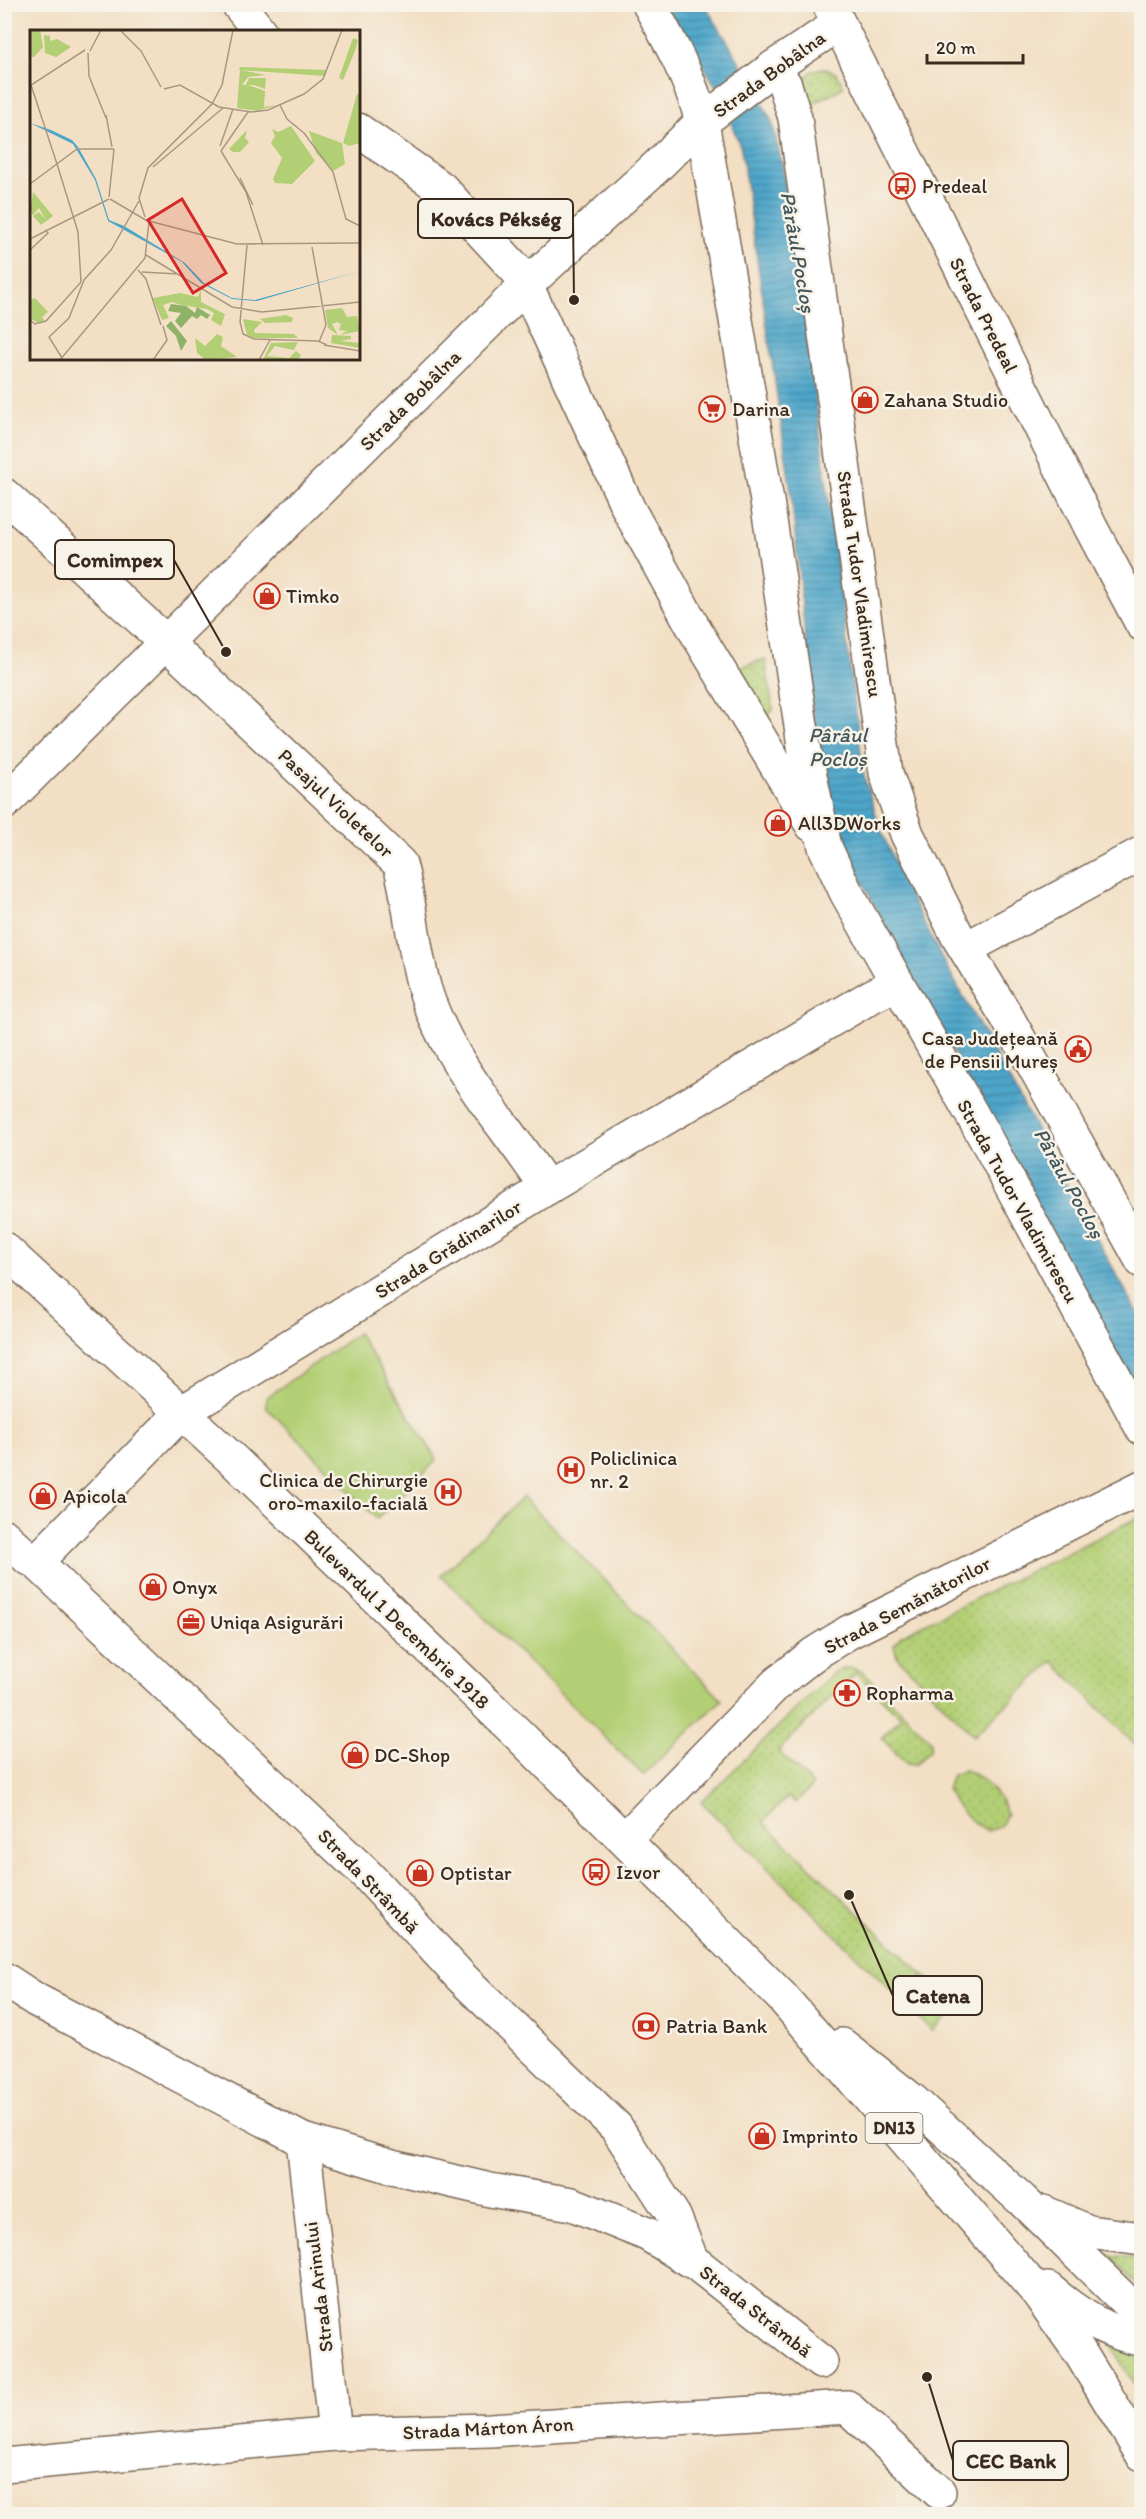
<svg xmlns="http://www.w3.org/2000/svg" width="1146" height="2519" viewBox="0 0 1146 2519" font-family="Itim,sans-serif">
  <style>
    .grass { fill: url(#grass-dots); stroke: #777c4a; stroke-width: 1.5 }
    .park { fill: #b3cf75; stroke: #777c4a; stroke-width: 1.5 }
    .water { fill: url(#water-rules); stroke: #446874; stroke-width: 1.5 }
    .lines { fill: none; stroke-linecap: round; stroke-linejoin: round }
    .minor-casing { stroke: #7b6958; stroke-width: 36 }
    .major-casing { stroke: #7b6958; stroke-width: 36 }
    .minor { stroke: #fff; stroke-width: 33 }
    .major { stroke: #fff; stroke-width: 33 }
    .labels { text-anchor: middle; stroke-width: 5; stroke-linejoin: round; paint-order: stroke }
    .shield { fill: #f7f3e8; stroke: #73665b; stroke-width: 1.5 }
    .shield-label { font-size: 18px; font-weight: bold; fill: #3b2a1e }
    .street-label { font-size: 20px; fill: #3b2a1e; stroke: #f7f3e8 }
    .poi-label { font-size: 20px; fill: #3b2a1e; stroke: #f7f3e8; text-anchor: start }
    .water-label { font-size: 21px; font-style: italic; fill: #41555a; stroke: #f7f3e8 }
    .inset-road { fill: none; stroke: #a99782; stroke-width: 1.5 }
    .view { fill: #d62828; fill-opacity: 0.15; stroke: #d62828; stroke-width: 3 }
    .inset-edge { fill: none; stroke: #3b2a1e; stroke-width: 3 }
    .leader { fill: none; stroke: #3b2a1e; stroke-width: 2 }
    .callout-dot { fill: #3b2a1e; stroke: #f7f3e8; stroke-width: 2 }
    .callout { fill: #f7f3e8; stroke: #3b2a1e; stroke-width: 2 }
    .callout-label { font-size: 21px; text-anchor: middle; font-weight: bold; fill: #3b2a1e }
  </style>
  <defs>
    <pattern id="grass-dots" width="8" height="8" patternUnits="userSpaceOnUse" patternTransform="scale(1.5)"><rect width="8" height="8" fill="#b3cf75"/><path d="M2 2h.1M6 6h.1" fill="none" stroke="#9bb265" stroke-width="1.8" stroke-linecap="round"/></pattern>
    <pattern id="water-rules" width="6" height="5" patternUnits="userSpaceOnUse" patternTransform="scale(1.5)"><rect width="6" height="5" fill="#4da6ca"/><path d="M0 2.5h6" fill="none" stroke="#4187a3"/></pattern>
  </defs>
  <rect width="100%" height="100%" fill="#f7f3e8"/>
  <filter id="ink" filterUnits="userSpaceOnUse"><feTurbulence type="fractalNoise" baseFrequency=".0167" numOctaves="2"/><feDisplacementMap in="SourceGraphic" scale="12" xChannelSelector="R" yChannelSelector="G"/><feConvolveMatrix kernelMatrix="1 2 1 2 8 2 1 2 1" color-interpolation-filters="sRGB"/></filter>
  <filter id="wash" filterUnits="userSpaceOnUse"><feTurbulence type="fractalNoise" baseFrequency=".008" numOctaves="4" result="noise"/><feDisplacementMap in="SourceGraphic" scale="24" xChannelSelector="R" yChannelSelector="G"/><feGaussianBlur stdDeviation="1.35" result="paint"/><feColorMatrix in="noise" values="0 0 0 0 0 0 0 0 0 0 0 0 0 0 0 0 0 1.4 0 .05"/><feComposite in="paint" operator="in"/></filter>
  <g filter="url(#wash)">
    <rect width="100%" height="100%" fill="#f2dfc4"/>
    <g class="grass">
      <path d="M824,68L836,73L844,87L805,108C803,88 799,71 824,68Z"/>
      <path d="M765,659L773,709L769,715L762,718L733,670Z"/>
      <path d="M1141,1516V1751L1053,1661L974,1736L897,1657L894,1645L901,1636Z"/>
      <path d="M842,1668H852L863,1672L931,1741L930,1750L915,1765L907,1764L881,1738L901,1717L856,1673L778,1751L813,1785L796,1803L788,1796L763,1822L957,2007L932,2031L701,1802L833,1673Z"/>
      <path d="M965,1770C984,1778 999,1794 1007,1813L1001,1826L988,1831C970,1822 954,1807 947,1788L952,1775Z"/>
      <path d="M1109,2255L1141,2259V2289Z"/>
      <path d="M1106,2336L1141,2349V2398Z"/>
    </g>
    <g class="park">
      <path d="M358,1333L437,1460L377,1519L266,1407V1398Z"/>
      <path d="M523,1497L722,1700L643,1775L441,1575Z"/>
    </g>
    <path class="water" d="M665,5H705L744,69L772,122L782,165L798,262L864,776L880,828L905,886L942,958L1141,1319V1401L913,978L862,881L833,814L816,750L791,492L741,148L717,88Z"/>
  </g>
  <g filter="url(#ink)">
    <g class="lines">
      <g class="minor-casing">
        <g id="minor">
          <path d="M238,4L260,32"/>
          <path d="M649,4C670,42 691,79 702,122L768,507L805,752L825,847L846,892L992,1150L1142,1428"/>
          <path d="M829,4L1091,528L1142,624"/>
          <path d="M774,67L785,85L795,118L886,773L907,834L958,937L1007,1017L1142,1261"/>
          <path d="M358,130L441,188L522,276L629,510L696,632L812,825"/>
          <path d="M4,495L155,632L400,864C411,905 413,949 425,990C448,1064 505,1124 547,1188"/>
          <path d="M4,803L526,285L654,169L702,122L774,67L839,24"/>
          <path d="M967,948L1142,853"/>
          <path d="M4,1536L28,1558L36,1562L367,1875L462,1978L616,2127L674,2216L692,2261"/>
          <path d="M36,1562L181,1413L547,1188L872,996L896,984"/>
          <path d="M625,1839L776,1684L814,1654L849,1632L1142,1487"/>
          <path d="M4,1979L36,2000L303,2140L392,2167L490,2190L572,2204L647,2234L698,2265L821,2362"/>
          <path d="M303,2140L335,2434"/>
          <path d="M4,2465L335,2434L490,2430L847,2407L939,2492"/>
        </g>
      </g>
      <g class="major-casing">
        <g id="major">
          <path d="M4,1249L234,1461L519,1735L782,1997L1038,2293L1079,2351L1142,2454"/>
          <path d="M842,2045L913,2101L1022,2200L1142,2317"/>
          <path d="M1043,2212L1089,2232L1142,2239"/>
          <path d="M1048,2289C1076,2313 1105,2332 1142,2340"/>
        </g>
      </g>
      <use href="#minor" class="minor"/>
      <use href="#major" class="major"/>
    </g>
  </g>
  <defs>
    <g id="bus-ring" transform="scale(1.35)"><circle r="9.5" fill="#f7f3e8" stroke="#c8321e" stroke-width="1.5"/><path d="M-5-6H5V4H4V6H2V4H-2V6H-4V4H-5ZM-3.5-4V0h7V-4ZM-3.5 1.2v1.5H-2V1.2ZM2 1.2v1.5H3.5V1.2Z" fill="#c8321e"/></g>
    <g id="shop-ring" transform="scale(1.35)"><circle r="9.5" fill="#f7f3e8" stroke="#c8321e" stroke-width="1.5"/><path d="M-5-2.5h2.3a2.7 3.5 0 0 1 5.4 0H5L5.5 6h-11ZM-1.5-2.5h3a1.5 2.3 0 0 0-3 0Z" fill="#c8321e"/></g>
    <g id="supermarket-ring" transform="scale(1.35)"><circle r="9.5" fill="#f7f3e8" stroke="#c8321e" stroke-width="1.5"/><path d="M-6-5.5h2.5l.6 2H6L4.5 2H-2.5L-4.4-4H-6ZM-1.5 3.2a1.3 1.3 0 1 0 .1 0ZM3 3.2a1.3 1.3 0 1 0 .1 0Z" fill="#c8321e"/></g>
    <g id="civic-ring" transform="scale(1.35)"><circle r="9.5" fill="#f7f3e8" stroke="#c8321e" stroke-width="1.5"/><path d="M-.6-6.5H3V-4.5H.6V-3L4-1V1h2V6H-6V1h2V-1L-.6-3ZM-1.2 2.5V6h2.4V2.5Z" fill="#c8321e"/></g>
    <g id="hospital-ring" transform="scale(1.35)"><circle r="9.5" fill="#f7f3e8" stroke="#c8321e" stroke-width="1.5"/><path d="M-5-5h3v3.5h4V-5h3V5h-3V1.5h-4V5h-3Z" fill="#c8321e"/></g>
    <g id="office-ring" transform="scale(1.35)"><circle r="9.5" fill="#f7f3e8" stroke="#c8321e" stroke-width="1.5"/><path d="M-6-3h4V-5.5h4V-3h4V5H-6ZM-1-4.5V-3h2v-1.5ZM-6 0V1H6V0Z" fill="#c8321e"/></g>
    <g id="pharmacy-ring" transform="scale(1.35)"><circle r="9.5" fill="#f7f3e8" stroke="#c8321e" stroke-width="1.5"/><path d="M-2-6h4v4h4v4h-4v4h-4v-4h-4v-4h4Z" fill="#c8321e"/></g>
    <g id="bank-ring" transform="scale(1.35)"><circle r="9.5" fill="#f7f3e8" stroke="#c8321e" stroke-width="1.5"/><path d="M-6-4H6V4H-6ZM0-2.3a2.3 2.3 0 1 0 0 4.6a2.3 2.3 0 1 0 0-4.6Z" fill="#c8321e"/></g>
  </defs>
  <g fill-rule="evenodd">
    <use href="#bus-ring" x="902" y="186"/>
    <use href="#shop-ring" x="865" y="400"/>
    <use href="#supermarket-ring" x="712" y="409"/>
    <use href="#shop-ring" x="267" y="596"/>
    <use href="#shop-ring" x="778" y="823"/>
    <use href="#civic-ring" x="1078" y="1049"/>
    <use href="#hospital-ring" x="571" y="1470"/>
    <use href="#hospital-ring" x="448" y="1492"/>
    <use href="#shop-ring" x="43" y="1496"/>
    <use href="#shop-ring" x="153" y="1587"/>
    <use href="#office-ring" x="191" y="1622"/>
    <use href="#pharmacy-ring" x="847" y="1693"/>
    <use href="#shop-ring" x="355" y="1755"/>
    <use href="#bus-ring" x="596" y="1872"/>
    <use href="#shop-ring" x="420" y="1873"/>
    <use href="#bank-ring" x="646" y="2026"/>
    <use href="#shop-ring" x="762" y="2136"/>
  </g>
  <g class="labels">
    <rect class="shield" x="865.5" y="2113" width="57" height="30" rx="4.5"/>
    <g class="shield-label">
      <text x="894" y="2134">DN13</text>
    </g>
    <g class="street-label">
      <text transform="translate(769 74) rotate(-36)" y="7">Strada Bobâlna</text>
      <text transform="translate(984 315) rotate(63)" y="7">Strada Predeal</text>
      <text transform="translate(410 400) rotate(-45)" y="7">Strada Bobâlna</text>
      <text transform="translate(860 584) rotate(82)" y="7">Strada Tudor Vladimirescu</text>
      <text transform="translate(336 803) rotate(43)" y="7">Pasajul Violetelor</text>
      <text transform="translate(1018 1201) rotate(61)" y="7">Strada Tudor Vladimirescu</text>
      <text transform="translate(448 1249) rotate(-32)" y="7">Strada Grădinarilor</text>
      <text transform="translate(907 1605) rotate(-28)" y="7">Strada Semănătorilor</text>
      <text transform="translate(397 1619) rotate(44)" y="7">Bulevardul 1 Decembrie 1918</text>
      <text transform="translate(369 1881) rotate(46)" y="7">Strada Strâmbă</text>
      <text transform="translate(318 2287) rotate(-97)" y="7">Strada Arinului</text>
      <text transform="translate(756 2311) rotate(38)" y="7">Strada Strâmbă</text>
      <text transform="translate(488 2428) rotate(-3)" y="7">Strada Márton Áron</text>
    </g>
    <g class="poi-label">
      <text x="922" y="193">Predeal</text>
      <text x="884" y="407">Zahana Studio</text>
      <text x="732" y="416">Darina</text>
      <text x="286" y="603">Timko</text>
      <text x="798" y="830">All3DWorks</text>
      <text x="1058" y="1045" text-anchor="end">Casa Județeană<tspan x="1058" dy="23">de Pensii Mureș</tspan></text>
      <text x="590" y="1465">Policlinica<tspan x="590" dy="23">nr. 2</tspan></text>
      <text x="428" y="1487" text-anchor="end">Clinica de Chirurgie<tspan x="428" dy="23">oro-maxilo-facială</tspan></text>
      <text x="63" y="1503">Apicola</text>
      <text x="172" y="1594">Onyx</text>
      <text x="210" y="1629">Uniqa Asigurări</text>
      <text x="866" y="1700">Ropharma</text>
      <text x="374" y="1762">DC-Shop</text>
      <text x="616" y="1879">Izvor</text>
      <text x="440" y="1880">Optistar</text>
      <text x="666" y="2033">Patria Bank</text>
      <text x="782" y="2143">Imprinto</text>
    </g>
    <g class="water-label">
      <text transform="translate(798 252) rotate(80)" y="7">Pârâul Pocloș</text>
      <text x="838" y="742">Pârâul<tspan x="838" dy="24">Pocloș</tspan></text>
      <text transform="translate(1069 1183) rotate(61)" y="7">Pârâul Pocloș</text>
    </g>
  </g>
  <g transform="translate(30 30)">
    <rect width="330" height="330" fill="#f2dfc4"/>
    <path d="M323,8L328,10L325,21L313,50L309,48ZM210,40L236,45L218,47L212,55H216L219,48H236L235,59L224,55H218L235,61L234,77L247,75L227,81L207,78ZM3,162L23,186L11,195L3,186L9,182L16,190L9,178L3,185L0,182ZM171,259V272L195,284L191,296L181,290L184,283L177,279L151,275L142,272L141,266L142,272L133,275L139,288L132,290L123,268L150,263L168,267ZM5,268L18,282L12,287L15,291L8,293L0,288V270ZM312,278L317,287L327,286L330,301L310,305L317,301L309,300L311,294L307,292L302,294L308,305L298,298L295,280ZM256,285L263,288L262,292L235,293L230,289ZM213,289L232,292L224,300L225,303L264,304L268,308H225L217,305ZM187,304L193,307L191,316L207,327L176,330L167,323L165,308L175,316ZM321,306V309L310,311L330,313V318L301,313L302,305ZM268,312L264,320L245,316L237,326L259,328L266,321L271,325L269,329L233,330L241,313Z" fill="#b3cf75"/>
    <path d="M141,274L156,276L165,283L167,277L180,285L177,289L171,285L167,289L162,286L151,298L145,291L151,283L138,281ZM141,291L157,311L151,321L146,306L136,296Z" fill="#8eb266"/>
    <path d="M327,64H330V113L319,116L313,113ZM261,96L285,131L262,154L245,153L243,149L252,128L241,113L245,106L242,99L248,102ZM279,101L312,113L315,134L303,141L286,123Z" fill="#b3cf75"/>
    <path d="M0,0H10L13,17L4,27H0ZM14,5L20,6V11L27,9L41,17L26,27L15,23ZM210,37L297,40L295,46L209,40ZM217,100L215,108L219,112L210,122H203L199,119Z" fill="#b3cf75"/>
    <path d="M0,93L21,100L42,110L48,117L66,149L79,190L94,196L155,233L174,253L202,268L225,270L330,241L227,271L202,269L171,253L152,232L78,191L65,150L43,114Z" fill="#4da6ca"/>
    <path class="inset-road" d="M90,0L111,21L131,57M60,21L71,0M58,23L59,46L76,88M192,55L203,0M134,59L150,55L189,77L221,82L238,80L274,64L293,49L312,0M250,75L257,89L274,103L303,142L316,189L330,196M76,85L82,117M190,116L203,79M191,121L216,162L233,215M191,121L218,82M27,134L48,202L51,252M27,134L1,55L55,20M123,137L193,78M210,148L223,175M0,154L47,119H84M79,167L84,119M115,187L109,168L118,138L182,74L193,53M119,191L207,214L330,213M0,209L79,169M217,215L210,292L213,304L224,309L288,311L297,315M282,217L296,295L289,312M0,220L18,203L15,200M116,225L202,277L232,282L330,272M108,240L116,249L131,295M112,242L148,244M0,290L5,294L16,291L51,252M294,315L330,321M32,328L19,307L39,288L54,250L81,220L109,171M30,330L115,228L119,192L80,169M123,330L137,310L133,296M229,330L240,310"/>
    <path class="view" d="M152,169L196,243L163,263L118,190Z"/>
    <rect width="330" height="330" class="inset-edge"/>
  </g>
  <path class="leader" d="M574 300L573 218M226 652L174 560M849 1895L893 1996M927 2377L953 2461"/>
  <g class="callout-dot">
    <circle cx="574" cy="300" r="6"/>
    <circle cx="226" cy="652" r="6"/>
    <circle cx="849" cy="1895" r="6"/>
    <circle cx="927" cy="2377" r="6"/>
  </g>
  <g class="callout">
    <rect x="418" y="199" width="155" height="39" rx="6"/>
    <rect x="55" y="540" width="119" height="39" rx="6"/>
    <rect x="893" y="1976" width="89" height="39" rx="6"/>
    <rect x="953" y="2441" width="115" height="39" rx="6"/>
  </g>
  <g class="callout-label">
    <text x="496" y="226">Kovács Pékség</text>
    <text x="115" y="567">Comimpex</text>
    <text x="938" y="2003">Catena</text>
    <text x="1011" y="2468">CEC Bank</text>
  </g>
  <rect width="1146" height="2519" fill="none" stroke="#f7f3e8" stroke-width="24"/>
  <path d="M927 54v9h96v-9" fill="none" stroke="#3b2a1e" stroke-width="3"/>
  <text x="936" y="54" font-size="18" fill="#3b2a1e" stroke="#f7f3e8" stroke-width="4.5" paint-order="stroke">20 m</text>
</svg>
